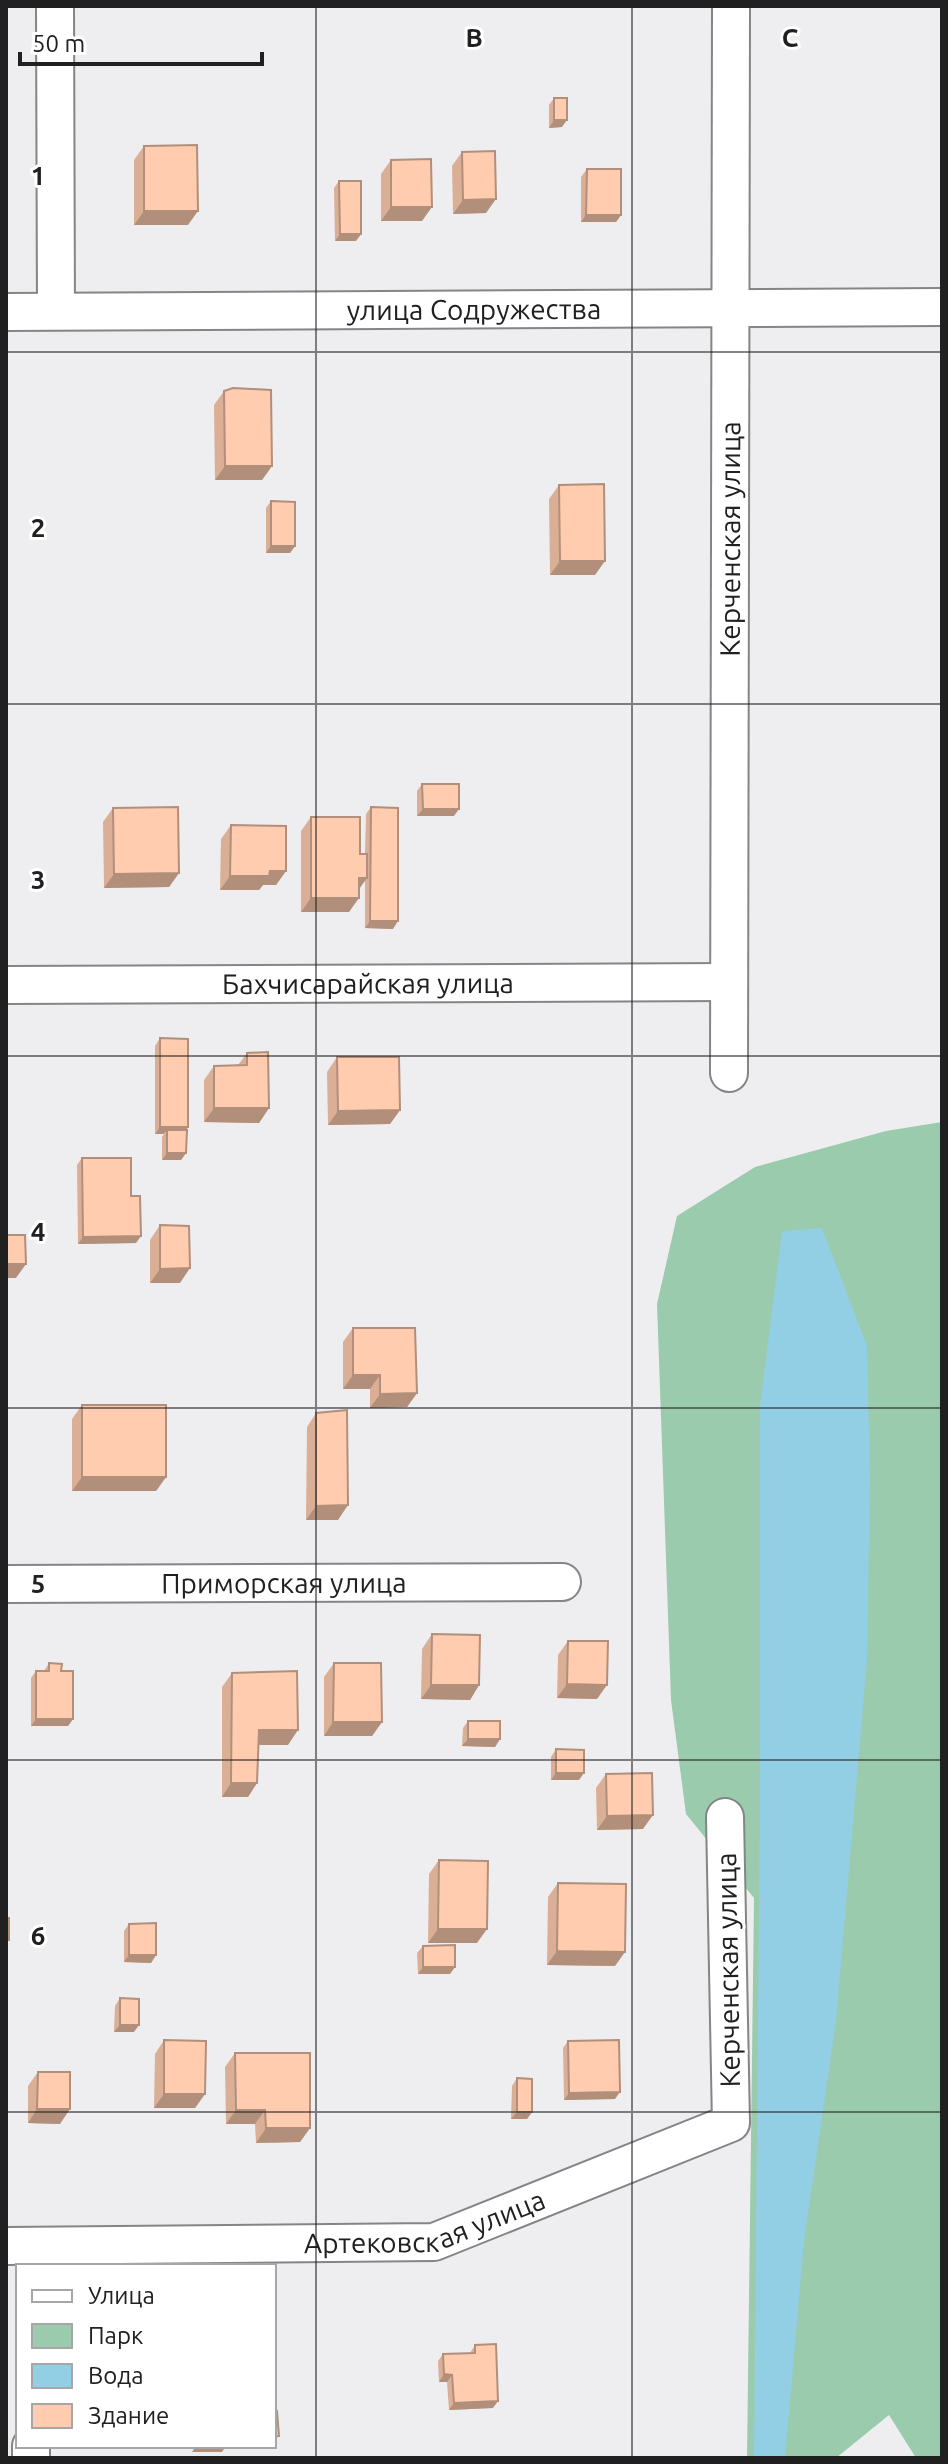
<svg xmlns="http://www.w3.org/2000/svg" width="948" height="2464" viewBox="0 0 948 2464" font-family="Ubuntu,sans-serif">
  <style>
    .green { fill: #9acbad }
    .water { fill: #92cfe5 }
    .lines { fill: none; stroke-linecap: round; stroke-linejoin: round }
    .minor-casing { stroke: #848587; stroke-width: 40 }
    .minor { stroke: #fff; stroke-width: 36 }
    .wall { fill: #dbaf96 }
    .shaded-wall { fill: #b28f7a }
    .building { fill: #ffccaf; stroke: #b28f7a; stroke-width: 2 }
    .grid { fill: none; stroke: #202021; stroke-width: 2; stroke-opacity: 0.55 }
    .labels { text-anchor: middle; stroke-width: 6; stroke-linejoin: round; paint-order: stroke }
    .street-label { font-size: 28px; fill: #202021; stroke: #fff }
    .grid-label { font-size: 26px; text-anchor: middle; font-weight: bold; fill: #202021; stroke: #fff; stroke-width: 6; stroke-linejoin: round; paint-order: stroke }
  </style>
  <rect width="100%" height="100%" fill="#eeeef1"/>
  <path class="green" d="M942,1122V2458H916L889,2415L836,2458H747L754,1898L686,1814L671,1700L657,1304L677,1216L755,1167L886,1131Z"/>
  <path class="water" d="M822,1228L867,1346L870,1477L867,1660L836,2021L804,2241L785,2458H754L760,1805V1406L782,1231Z"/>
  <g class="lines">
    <g class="minor-casing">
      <g id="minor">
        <path d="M55,6L56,311"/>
        <path id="s1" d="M6,312L942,307"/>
        <path id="s2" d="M6,985L729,982"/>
        <path id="s3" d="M729,1073L731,6"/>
        <path id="s4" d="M6,1584L562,1582"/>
        <path id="s5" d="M6,2246L434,2242L731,2123L725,1817"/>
        <path d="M31,2458V2446"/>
      </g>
    </g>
    <use href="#minor" class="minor"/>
  </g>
  <g class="wall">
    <path d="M554,98L562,127L549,128V105Z"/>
    <path d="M144,146L188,225H134V160Z"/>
    <path d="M462,152L486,213L453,214L452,166Z"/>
    <path d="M391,160L422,221H381V174Z"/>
    <path d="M587,169L621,215L616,222H581V177Z"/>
    <path d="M339,181L361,234L356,241H335L334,188Z"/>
    <path d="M224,391L272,466L262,480H215L214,405Z"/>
    <path d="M559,485L595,575H550L549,499Z"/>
    <path d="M271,501L295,546L290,553H266V508Z"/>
    <path d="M422,784L454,816H417V791Z"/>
    <path d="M371,807L393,929L365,928V879L359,888L349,912H301V831L311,817L360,854H365L366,814Z"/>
    <path d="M113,808L179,873L169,887L104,888L103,822Z"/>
    <path d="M231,825L286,871L276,885H263L259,890H220L221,839Z"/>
    <path d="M160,1038L188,1127L186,1130V1153L181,1160H162V1137L164,1134H155V1046Z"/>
    <path d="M247,1053L269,1108L259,1123L204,1122V1080L214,1066L238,1065Z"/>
    <path d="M337,1057L400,1110L390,1124L328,1125L327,1072Z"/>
    <path d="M82,1158L131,1196L136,1243L78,1244L77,1165Z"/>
    <path d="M160,1225L180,1283H150V1240Z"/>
    <path d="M353,1328L417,1393L407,1407L370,1408V1389H343V1342Z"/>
    <path d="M82,1405L166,1477L156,1491H72V1419Z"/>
    <path d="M316,1413L338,1520H306L307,1427Z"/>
    <path d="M432,1634L479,1685L470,1700L421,1699L422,1649Z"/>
    <path d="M568,1641L597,1699L557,1698L558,1655Z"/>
    <path d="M49,1663L61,1671L73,1719L68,1726H31V1678L36,1671H44Z"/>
    <path d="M334,1663L382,1722L372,1736H324V1677Z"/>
    <path d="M232,1673L288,1745H258L257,1783L248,1797H222V1687Z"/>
    <path d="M468,1721L500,1739L495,1747L462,1746L463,1728Z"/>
    <path d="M556,1749L579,1780H551V1757Z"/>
    <path d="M606,1774L643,1829L597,1830L596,1788Z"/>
    <path d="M439,1860L477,1943H428L429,1874Z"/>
    <path d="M558,1883L615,1966L547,1965L548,1897Z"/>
    <path d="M129,1924L156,1955L151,1963L124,1962V1931Z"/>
    <path d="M423,1946L450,1974H418L417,1953Z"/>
    <path d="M120,1998L134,2032H114L115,2006Z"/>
    <path d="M164,2040L205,2094L195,2108H154L155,2054Z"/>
    <path d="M568,2041L615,2099L564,2100L563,2048Z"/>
    <path d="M235,2053L310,2128L300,2142L256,2143L255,2124H226L225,2067Z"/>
    <path d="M38,2072L60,2124L28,2123V2086Z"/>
    <path d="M517,2078L532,2112L527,2119H511L512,2086Z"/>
    <path d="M475,2345L493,2408L449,2410L447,2382H439L438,2361L443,2354L470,2353Z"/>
  </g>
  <g class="shaded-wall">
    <path d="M554,120H567L562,127L549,128Z"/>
    <path d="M496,199L486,213L453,214L463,200Z"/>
    <path d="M391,207H432L422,221H381Z"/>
    <path d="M144,211H198L188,225H134Z"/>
    <path d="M586,215H621L616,222H581Z"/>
    <path d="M340,234H361L356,241H335Z"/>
    <path d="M225,466H272L262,480H215Z"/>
    <path d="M271,546H295L290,553H266Z"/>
    <path d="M560,561H605L595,575H550Z"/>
    <path d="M423,809H459L454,816H417Z"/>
    <path d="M270,871H286L276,885H263L259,890H220L230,876Z"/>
    <path d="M179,873L169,887L104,888L114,874Z"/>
    <path d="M359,878H367L357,892Z"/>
    <path d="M311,898H359L349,912H301Z"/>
    <path d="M370,921H398L393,929L365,928Z"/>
    <path d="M214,1108H269L259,1123L204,1122Z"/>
    <path d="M400,1110L390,1124L328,1125L338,1111Z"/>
    <path d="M160,1127H188L183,1135L167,1130L163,1134H155Z"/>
    <path d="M167,1153H186L181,1160H162Z"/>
    <path d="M141,1236L136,1243L78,1244L83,1237Z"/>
    <path d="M6,1264H26L16,1278H6Z"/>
    <path d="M190,1268L180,1283H150L160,1269Z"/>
    <path d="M353,1375H380L370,1389H343Z"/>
    <path d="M417,1393L407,1407L370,1408L380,1394Z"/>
    <path d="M82,1477H166L156,1491H72Z"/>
    <path d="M348,1505L338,1520H306L316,1506Z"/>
    <path d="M567,1684L607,1685L597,1699L557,1698Z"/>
    <path d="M431,1685H479L470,1700L421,1699Z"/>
    <path d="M36,1719H73L68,1726H31Z"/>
    <path d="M333,1722H382L372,1736H324Z"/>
    <path d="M259,1730H298L288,1745H249Z"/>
    <path d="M468,1739H500L495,1747L462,1746Z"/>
    <path d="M556,1773H584L579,1780H551Z"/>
    <path d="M231,1783H257L248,1797H222Z"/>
    <path d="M653,1815L643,1829L597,1830L607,1816Z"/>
    <path d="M438,1929H487L477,1943H428Z"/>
    <path d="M557,1951L625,1952L615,1966L547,1965Z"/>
    <path d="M129,1955H156L151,1963L124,1962Z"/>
    <path d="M423,1967H455L450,1974H418Z"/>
    <path d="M120,2025H139L134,2032H114Z"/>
    <path d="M620,2092L615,2099L564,2100L569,2093Z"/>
    <path d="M164,2094H205L195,2108H154Z"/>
    <path d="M37,2109H70L60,2124L28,2123Z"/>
    <path d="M236,2110H265L255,2124H226Z"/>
    <path d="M517,2112H532L527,2119H511Z"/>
    <path d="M266,2128H310L300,2142L256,2143Z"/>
    <path d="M444,2374L452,2375L447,2382H439Z"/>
    <path d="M498,2401L493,2408L449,2410L454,2403Z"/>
    <path d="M196,2446H226L222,2452H192Z"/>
  </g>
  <g class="building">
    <rect x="554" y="98" width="13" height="22"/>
    <path d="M197,145L198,211H144V146Z"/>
    <path d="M495,151L496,199L463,200L462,152Z"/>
    <path d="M431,159L432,207H391V160Z"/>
    <path d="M587,169H621V215H586Z"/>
    <path d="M339,181H361V234H340Z"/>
    <path d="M233,388L271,390L272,466H225L224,391Z"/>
    <path d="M604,484L605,561H560L559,485Z"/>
    <path d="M271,501L295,502V546H271Z"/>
    <path d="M422,784H459V809H423Z"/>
    <path d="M178,807L179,873L114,874L113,808Z"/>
    <path d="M371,807L398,808V921H370Z"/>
    <path d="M311,817H360V854H367V878H359V898H311Z"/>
    <path d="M231,825L286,826V871H270L269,876H230Z"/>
    <path d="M160,1038L188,1039V1127H160Z"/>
    <path d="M268,1052L269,1108H214V1066L247,1065V1053Z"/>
    <path d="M337,1057H399L400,1110L338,1111Z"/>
    <path d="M167,1130H187L186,1153H167Z"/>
    <path d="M82,1158H131V1196H140L141,1236L83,1237Z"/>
    <path d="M160,1225L189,1226L190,1268L160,1269Z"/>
    <path d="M6,1235H25L26,1264H6Z"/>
    <path d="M353,1328H415L417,1393L380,1394V1375H353Z"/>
    <rect x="82" y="1405" width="84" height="72"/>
    <path d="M347,1410L348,1505L316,1506V1413Z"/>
    <path d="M432,1634L480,1635L479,1685H431Z"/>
    <path d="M568,1641H608L607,1685L567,1684Z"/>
    <path d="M49,1663L62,1664L61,1671H73V1719H36V1671H49Z"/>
    <path d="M334,1663H381L382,1722H333Z"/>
    <path d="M297,1671L298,1730H259L257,1783H231L232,1673Z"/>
    <rect x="468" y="1721" width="32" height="18"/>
    <path d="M556,1749L584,1750V1773H556Z"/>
    <path d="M652,1773L653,1815L607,1816L606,1774Z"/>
    <path d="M439,1860L488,1861L487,1929H438Z"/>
    <path d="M558,1883L626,1884L625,1952L557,1951Z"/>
    <rect x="6" y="1918" width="3" height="22"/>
    <path d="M156,1923V1955H129V1924Z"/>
    <path d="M455,1945V1967H423V1946Z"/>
    <path d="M120,1998L139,1999V2025H120Z"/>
    <path d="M164,2040L206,2041L205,2094H164Z"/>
    <path d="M619,2040L620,2092L569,2093L568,2041Z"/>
    <path d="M235,2053H310V2128H266L265,2110H236Z"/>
    <path d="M38,2072H70V2109H37Z"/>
    <path d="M517,2078L532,2079V2112H517Z"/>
    <path d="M496,2344L498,2401L454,2403L452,2375L444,2374L443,2354L475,2353V2345Z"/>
    <path d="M277,2411L279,2436L274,2437V2412Z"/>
  </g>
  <path class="grid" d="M316,6V2458M632,6V2458M6,352H942M6,704H942M6,1056H942M6,1408H942M6,1760H942M6,2112H942"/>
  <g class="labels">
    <g class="street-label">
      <text dy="10" stroke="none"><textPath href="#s1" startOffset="468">улица Содружества</textPath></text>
      <text dy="10" stroke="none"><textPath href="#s3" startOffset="534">Керченская улица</textPath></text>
      <text dy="10" stroke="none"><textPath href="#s2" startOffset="362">Бахчисарайская улица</textPath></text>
      <text dy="10" stroke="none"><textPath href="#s4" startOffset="278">Приморская улица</textPath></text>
      <text transform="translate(728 1970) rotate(-91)" y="10">Керченская улица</text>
      <text dy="10" stroke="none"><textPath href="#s5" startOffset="422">Артековская улица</textPath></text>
    </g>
  </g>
  <g class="grid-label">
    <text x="474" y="47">B</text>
    <text x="790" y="47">C</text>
    <text x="38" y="185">1</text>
    <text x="38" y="537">2</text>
    <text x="38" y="889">3</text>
    <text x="38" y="1241">4</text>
    <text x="38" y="1593">5</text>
    <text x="38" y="1945">6</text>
  </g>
  <rect width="948" height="2464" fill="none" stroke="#202021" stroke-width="16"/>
  <rect x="16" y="2264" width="260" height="184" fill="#ffffff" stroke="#a6a6a6" stroke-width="2"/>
  <rect x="32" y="2290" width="40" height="12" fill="#ffffff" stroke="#a6a6a6" stroke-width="2"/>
  <text x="88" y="2304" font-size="24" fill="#202021">Улица</text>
  <rect x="32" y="2324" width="40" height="24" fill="#9acbad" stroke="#a6a6a6" stroke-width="2"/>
  <text x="88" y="2344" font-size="24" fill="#202021">Парк</text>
  <rect x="32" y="2364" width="40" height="24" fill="#92cfe5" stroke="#a6a6a6" stroke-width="2"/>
  <text x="88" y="2384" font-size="24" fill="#202021">Вода</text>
  <rect x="32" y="2404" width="40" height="24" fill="#ffccaf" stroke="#a6a6a6" stroke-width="2"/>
  <text x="88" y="2424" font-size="24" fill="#202021">Здание</text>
  <path d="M20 52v12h242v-12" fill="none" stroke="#202021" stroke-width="4"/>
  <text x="32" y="52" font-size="24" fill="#202021" stroke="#ffffff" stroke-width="6" paint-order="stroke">50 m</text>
</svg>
